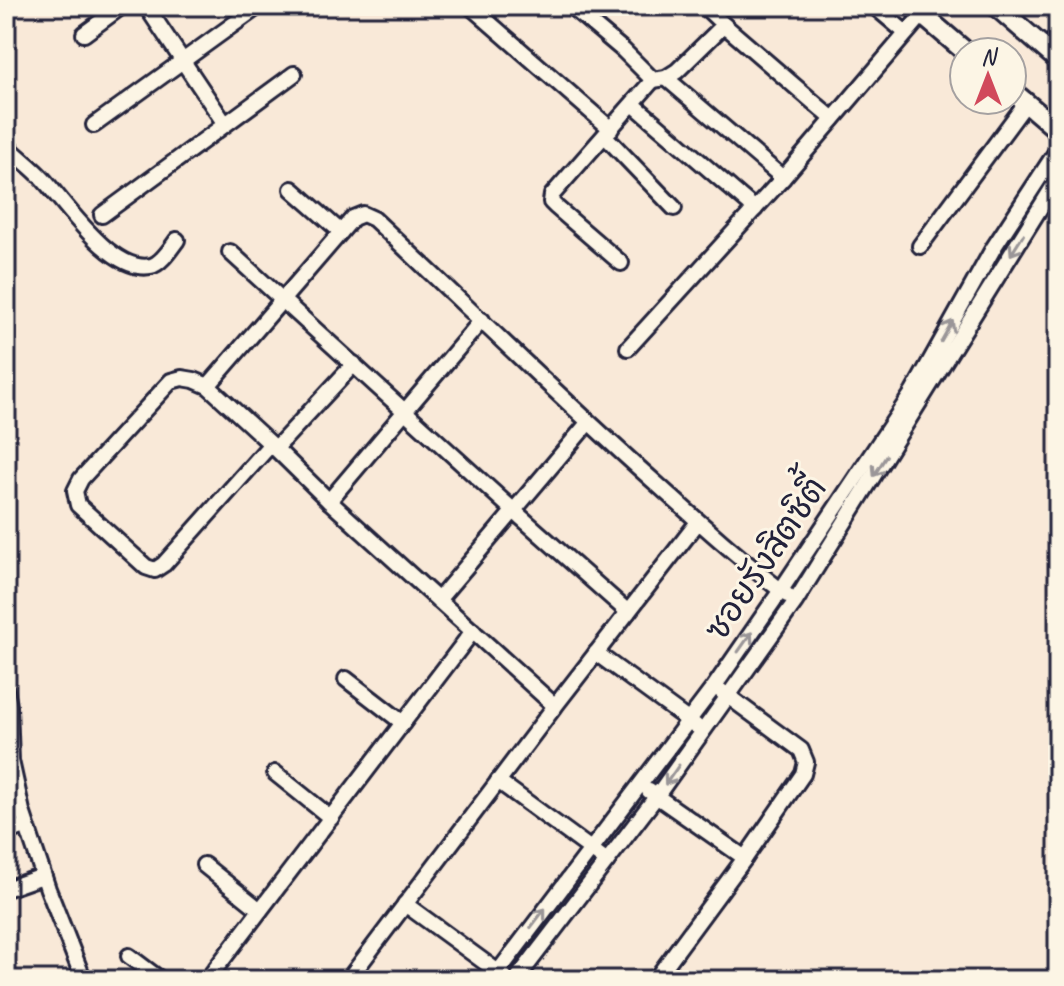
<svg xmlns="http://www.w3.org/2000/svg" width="1064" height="986" viewBox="0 0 1064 986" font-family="Caveat,'Playpen Sans Thai',sans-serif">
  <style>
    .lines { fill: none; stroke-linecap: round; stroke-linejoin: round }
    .minor-casing { stroke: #22223b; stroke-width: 20 }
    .major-casing { stroke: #22223b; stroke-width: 24 }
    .minor { stroke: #fcf5e5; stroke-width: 14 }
    .major { stroke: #fcf5e5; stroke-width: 18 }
    .oneway { stroke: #9a9698 }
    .labels { text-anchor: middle; stroke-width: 6; stroke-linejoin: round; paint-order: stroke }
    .street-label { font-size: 34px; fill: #22223b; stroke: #fcf5e5 }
  </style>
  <rect width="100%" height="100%" fill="#f9e9d8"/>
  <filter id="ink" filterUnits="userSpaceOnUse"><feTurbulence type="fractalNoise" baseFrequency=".0125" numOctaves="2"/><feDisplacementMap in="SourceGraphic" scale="16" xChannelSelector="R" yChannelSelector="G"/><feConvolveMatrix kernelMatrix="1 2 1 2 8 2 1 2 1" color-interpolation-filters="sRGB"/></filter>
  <g filter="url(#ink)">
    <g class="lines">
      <g class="minor-casing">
        <g id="minor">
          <path d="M146,6L225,124"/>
          <path d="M470,6L611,129"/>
          <path d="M571,6L623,50L653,80L666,78L677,71L724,25L704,6"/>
          <path d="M874,6L906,33"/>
          <path d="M724,25L833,119"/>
          <path d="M84,34L122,6"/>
          <path d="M1046,50L1058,35"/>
          <path d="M666,78L783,178"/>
          <path d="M633,104L755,209"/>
          <path d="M94,125L256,8"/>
          <path d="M605,136L674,208"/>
          <path d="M6,145C18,157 32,167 43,179C66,204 112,274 151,266C161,264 171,248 177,240"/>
          <path d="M292,189L341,232"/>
          <path d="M102,215L294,74"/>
          <path d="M920,246L1026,103"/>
          <path d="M230,252L514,511L628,612"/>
          <path d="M621,263L556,207L551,202L552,195L653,80"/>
          <path d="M628,348L783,178L922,15"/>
          <path d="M208,386L353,218L363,214L374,219C469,308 561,399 658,485C700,523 742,561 787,595"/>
          <path d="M271,444L164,564L155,570L146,567L78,505L75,491L81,479L171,381L182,378L194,380L208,386L271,444L329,501L555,706"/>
          <path d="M276,448L354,364"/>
          <path d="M329,501L482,320"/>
          <path d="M438,600L588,423"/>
          <path d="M596,653L696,726"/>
          <path d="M346,679L403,723"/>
          <path d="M6,690L9,706L11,761L22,811L48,889L83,978"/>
          <path d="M275,773L331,818"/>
          <path d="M498,781L607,861"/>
          <path d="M649,791L745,858"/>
          <path d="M6,832L26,826"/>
          <path d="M204,865L260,910"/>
          <path d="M6,889L43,876"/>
          <path d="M405,904L505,977"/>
          <path d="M129,956L161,980"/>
          <path d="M207,980L473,631"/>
          <path d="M348,980L555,706L698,522"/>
          <path d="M492,980L714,687L781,590L913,392L994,247L1058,149"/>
          <path d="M516,980L656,797L795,602L1058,179"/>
          <path d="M655,980L745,858L803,774L806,762L801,750L721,691"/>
        </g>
      </g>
      <g class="major-casing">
        <g id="major">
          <path d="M912,6L966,52"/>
          <path d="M996,6L1058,60"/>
          <path d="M1012,91L1058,130"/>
        </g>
      </g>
      <use href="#minor" class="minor"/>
      <use href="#major" class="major"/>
    </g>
    <defs><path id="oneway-shaft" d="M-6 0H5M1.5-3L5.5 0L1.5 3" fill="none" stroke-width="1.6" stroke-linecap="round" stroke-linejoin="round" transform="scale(2)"/></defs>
    <g class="oneway">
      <use href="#oneway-shaft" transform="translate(1017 245) rotate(122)"/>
      <use href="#oneway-shaft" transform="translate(947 331) rotate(-61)"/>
      <use href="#oneway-shaft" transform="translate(880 466) rotate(122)"/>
      <use href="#oneway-shaft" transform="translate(745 642) rotate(-55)"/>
      <use href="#oneway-shaft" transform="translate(672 775) rotate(125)"/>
      <use href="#oneway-shaft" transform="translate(538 918) rotate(-53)"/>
    </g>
  </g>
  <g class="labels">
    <g class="street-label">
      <text transform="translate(765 558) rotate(-56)" y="12">ซอยรังสิตซิตี้</text>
    </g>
  </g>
  <rect width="1064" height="986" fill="none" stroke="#fcf5e5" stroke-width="32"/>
  <rect x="16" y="16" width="1032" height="954" fill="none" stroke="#22223b" stroke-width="3" filter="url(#ink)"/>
  <g transform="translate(988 76)"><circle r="38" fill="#fcf5e5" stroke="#a5a1a1" stroke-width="2"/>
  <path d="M0-6L14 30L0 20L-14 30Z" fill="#d1495b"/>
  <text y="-12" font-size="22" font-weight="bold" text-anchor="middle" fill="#22223b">N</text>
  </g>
</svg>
